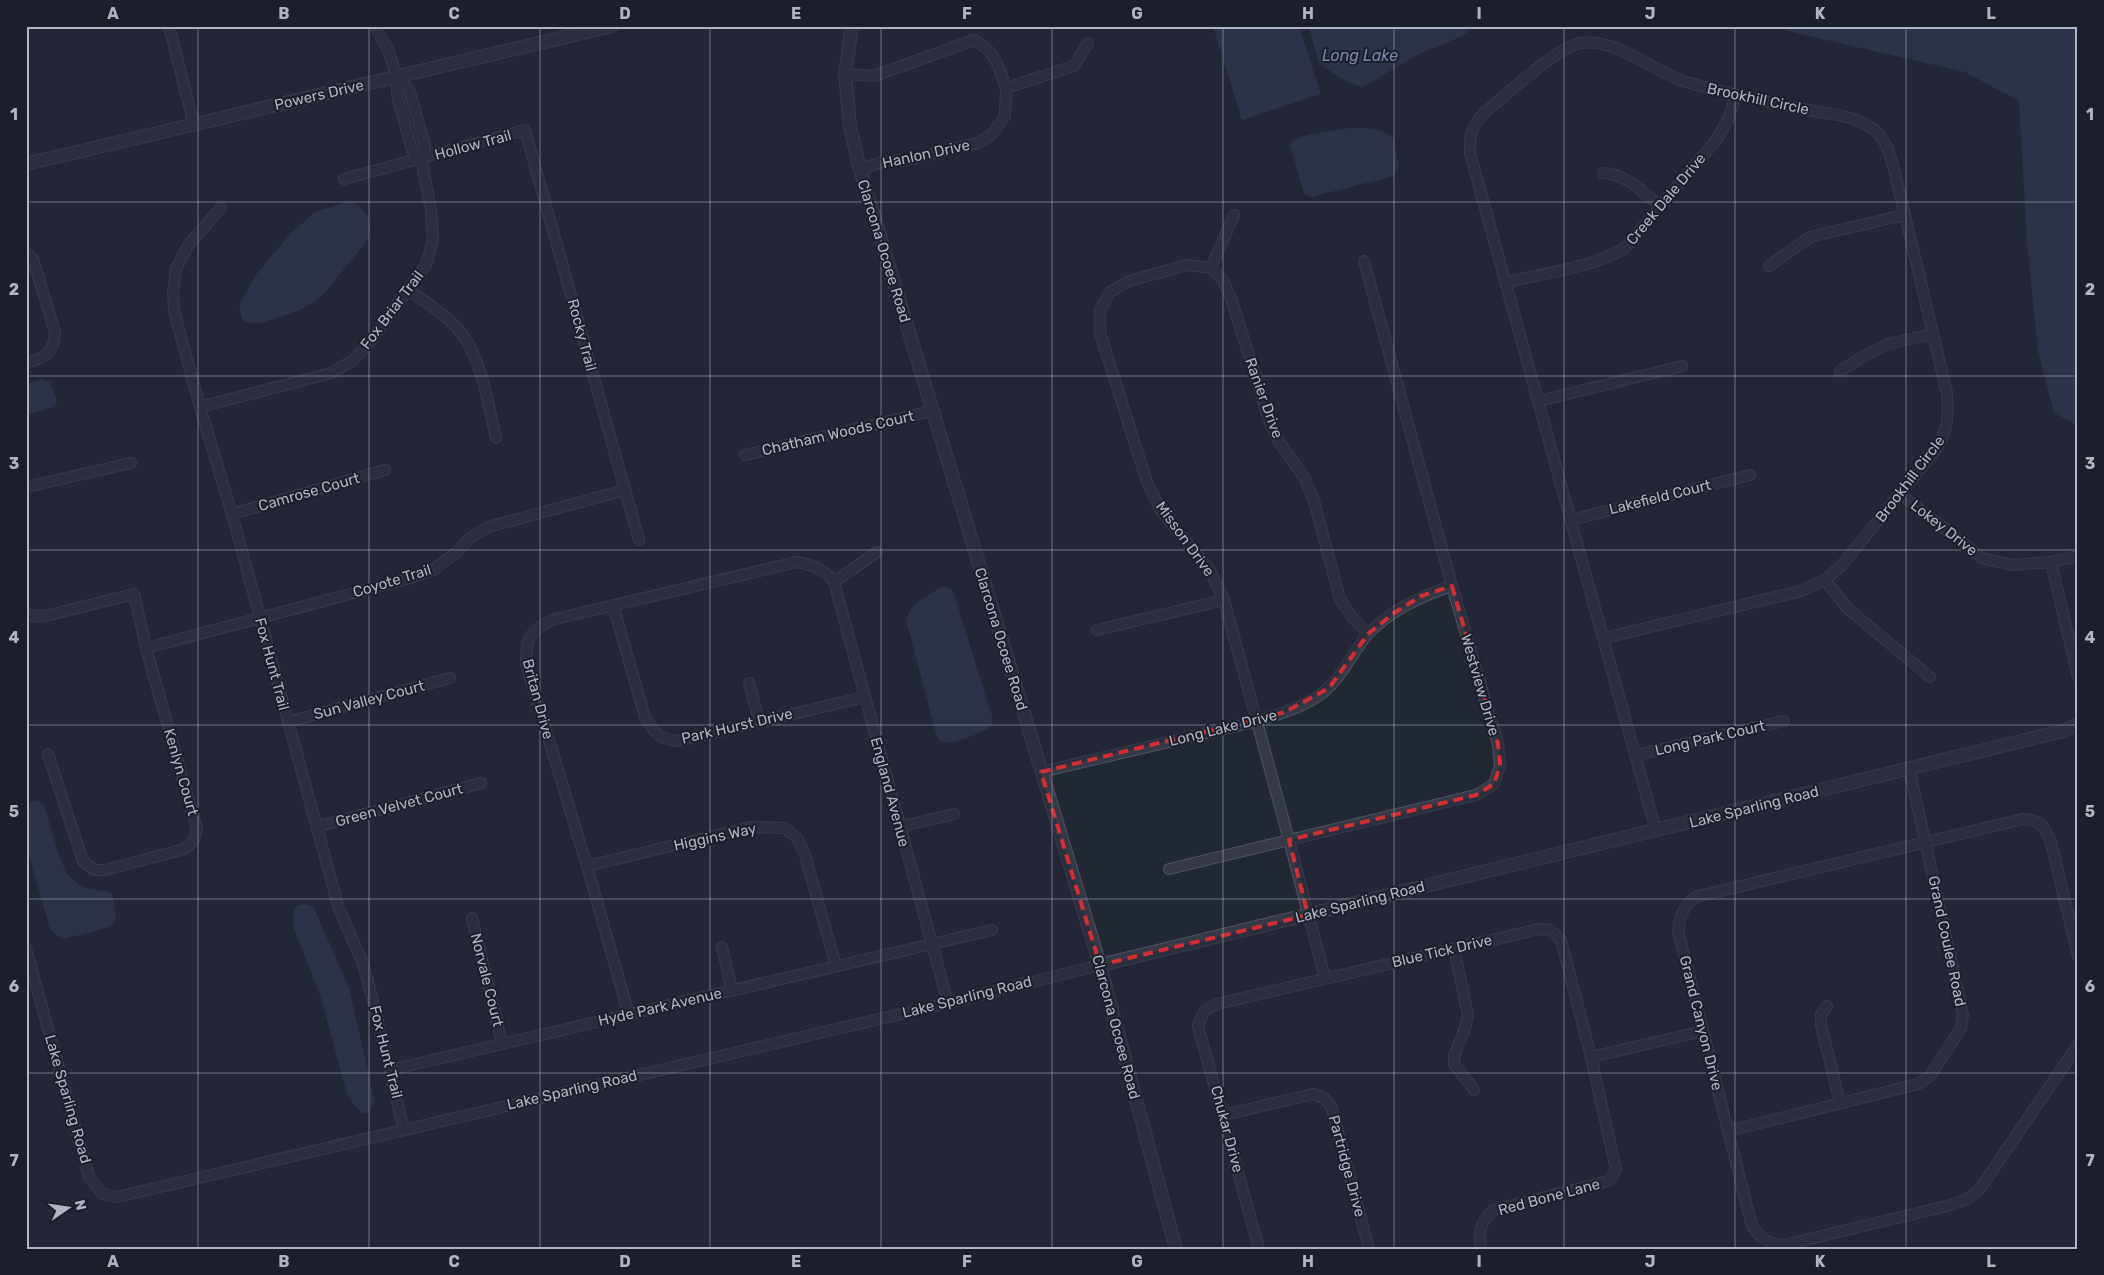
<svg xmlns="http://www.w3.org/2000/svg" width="2104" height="1275" viewBox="0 0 2104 1275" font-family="Rubik,sans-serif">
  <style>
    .water { fill: #39415e }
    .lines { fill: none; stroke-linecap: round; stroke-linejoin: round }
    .minor-casing { stroke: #505461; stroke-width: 12 }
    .tertiary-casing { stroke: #505461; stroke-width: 14 }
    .minor { stroke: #353947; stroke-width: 10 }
    .tertiary { stroke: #353947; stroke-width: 12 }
    .marked { fill: none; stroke: #d42f30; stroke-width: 4; stroke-dasharray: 10 6; stroke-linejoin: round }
    .grid { fill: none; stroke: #b0b4c3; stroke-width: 1; stroke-opacity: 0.55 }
    .labels { text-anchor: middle; stroke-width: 4; stroke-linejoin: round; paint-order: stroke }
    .street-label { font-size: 15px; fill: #b0b4c3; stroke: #1b1e2b }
    .water-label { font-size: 16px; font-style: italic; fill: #7a86a9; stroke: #1b1e2b }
    .neatline { fill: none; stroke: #b0b4c3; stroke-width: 2 }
    .grid-label { font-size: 16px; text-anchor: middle; font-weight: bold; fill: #b0b4c3 }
  </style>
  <rect width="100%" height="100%" fill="#222736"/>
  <g class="water">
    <path d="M1213,26H1299L1321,94L1242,120Z"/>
    <path d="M1309,26H1469L1467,34L1419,54L1363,87L1349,83L1319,64Z"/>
    <path d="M1773,26H2078V426L2054,413L2038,351L2027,242L2019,101L1965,72L1796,33Z"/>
    <path d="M1350,128C1364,128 1381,127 1393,138L1399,167L1394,176L1311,197L1304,193L1290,145L1293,140L1307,135Z"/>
    <path d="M350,201C365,208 374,220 368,237C365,247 353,257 347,265C323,297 316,306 276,318C263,322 256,326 243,321L239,306L255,276L290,234L315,212Z"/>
    <path d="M43,379L50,383L57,401L55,407L26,415V384Z"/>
    <path d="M942,587H948L953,591L992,716V725C987,732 953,744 944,742C939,741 938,738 936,734L907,623C906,604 927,596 942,587Z"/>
    <path d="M38,800L44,805L58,852L66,873L82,887L108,892L112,895L116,911L115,921L110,927L64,939L57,936L50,929L26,845V803Z"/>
    <path d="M304,904L313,906L349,988L375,1102L368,1113H362L355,1106L347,1094L321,998L294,928L293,915L296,906Z"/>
  </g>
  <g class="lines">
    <g class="minor-casing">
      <g id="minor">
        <path d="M169,26L194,125"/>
        <path d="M375,26L388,50L397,76V95L412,150L421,159"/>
        <path d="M845,74L874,76L974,40C995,51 999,66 1006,88"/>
        <path d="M861,173L869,166L883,162L906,160L978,143L992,134L1005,116L1006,88L1074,66L1088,43"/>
        <path d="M1603,173C1627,174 1642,192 1660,206"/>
        <path d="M344,179L525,130L639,540"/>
        <path d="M221,208L189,244L176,269L173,293L174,311L200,407L232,514L339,909L362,961L369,985L404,1130"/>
        <path d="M26,252L33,259L55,332C54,353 46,358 26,363"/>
        <path d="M1769,266L1810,237L1904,215"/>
        <path d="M1211,268L1187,265L1129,281L1110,292L1100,310V333L1147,482L1161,511L1210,570L1224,600L1289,840L1325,978"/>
        <path d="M1211,268L1223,280L1231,298L1270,423L1279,442L1304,477L1314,501L1340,599L1352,617L1368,634"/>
        <path d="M1211,268L1234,215"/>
        <path d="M1507,282C1544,273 1592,268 1625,248L1717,139L1728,119L1736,96"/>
        <path d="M408,290C427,303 447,315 461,333C481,356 489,408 496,438"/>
        <path d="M1840,371L1866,355L1888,344L1933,334"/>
        <path d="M1539,401L1682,366"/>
        <path d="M200,407L331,373L352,361L369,343L426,265L433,240L431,209L421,159L425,146L410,92L397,76"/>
        <path d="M745,455L932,411"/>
        <path d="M26,487L131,463"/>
        <path d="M1900,494L1982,558L2012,565L2051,562L2078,556"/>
        <path d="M232,514L385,470"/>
        <path d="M1571,520L1750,475"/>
        <path d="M2051,562L2078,677"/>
        <path d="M1825,580L1847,608L1930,677"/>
        <path d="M834,582L877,552"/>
        <path d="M613,605L645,717C655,734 659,739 678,741L865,697"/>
        <path d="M26,613L32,616H45L134,594L146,648L197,829L194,840L185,849L105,870H94L83,861L48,754"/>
        <path d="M1097,630L1224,600"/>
        <path d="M1604,638L1801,591L1825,580L1842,565L1934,452C1948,430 1949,419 1947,393L1895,173C1890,153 1885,133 1865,124C1846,114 1822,113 1802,109C1762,101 1722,93 1683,81C1651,70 1616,38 1581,43C1558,46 1504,97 1483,114C1472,126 1469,136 1470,153L1656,831"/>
        <path d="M146,648L407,579L433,570L458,551L470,538L488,527L625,490"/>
        <path d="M749,683L759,721"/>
        <path d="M288,722L450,678"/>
        <path d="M1636,755L1784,721"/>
        <path d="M1041,772L1258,721C1282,713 1312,705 1330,686C1346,671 1354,649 1369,633C1391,610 1421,596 1452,586"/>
        <path d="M316,827L481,783"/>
        <path d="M899,827L954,814"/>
        <path d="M587,866L751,827L785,828L797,838L805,855L836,966"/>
        <path d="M1169,869L1476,795L1494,784L1500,765L1498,744L1452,586L1364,261"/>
        <path d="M472,918L502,1043"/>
        <path d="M722,947L732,990"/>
        <path d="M26,949L89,1177L103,1194L117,1197L948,1003L1100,965"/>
        <path d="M1454,949L1468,1015L1465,1028L1454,1056V1064L1474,1090"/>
        <path d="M2078,956L2051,842C2043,825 2042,821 2023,819L1695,897C1683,907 1680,915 1678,931L1752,1226C1761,1239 1768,1244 1784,1245L1951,1205L1967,1199L1979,1190L2078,1045"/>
        <path d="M1827,1006L1821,1015V1025L1840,1103"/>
        <path d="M629,1015L587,866L526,664C526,638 529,632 551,620L797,562C813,565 823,568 834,582L948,1003"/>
        <path d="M1591,1057L1703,1031"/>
        <path d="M390,1070L992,930"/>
        <path d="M1224,1115L1313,1094L1324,1098L1331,1106L1369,1249"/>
        <path d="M1728,1131L1918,1084L1930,1076L1961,1028L1963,1015L1909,768"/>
        <path d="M1259,1249L1198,1026L1204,1011L1217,1004L1539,929L1550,930L1561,940L1591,1057L1616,1169L1610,1180L1605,1182L1493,1210C1480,1223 1478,1231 1481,1249"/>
      </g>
    </g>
    <g class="tertiary-casing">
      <g id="tertiary">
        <path d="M852,26L845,74L850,127L861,173L1100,965L1176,1249"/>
        <path d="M26,164L612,26"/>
        <path d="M1100,965L2063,731L2078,724"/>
      </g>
    </g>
    <use href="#minor" class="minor"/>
    <use href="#tertiary" class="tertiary"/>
  </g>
  <path d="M0 0H2104V1275H0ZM1452,586L1498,744L1500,765L1494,784L1476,795L1289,840L1308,915L1100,965L1041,772L1285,712L1329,688L1368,634L1394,613L1421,596Z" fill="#222736" fill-opacity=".55" fill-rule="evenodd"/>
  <path class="marked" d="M1452,586L1498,744L1500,765L1494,784L1476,795L1289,840L1308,915L1100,965L1041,772L1285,712L1329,688L1368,634L1394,613L1421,596Z"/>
  <path class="grid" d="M198,26V1249M369,26V1249M540,26V1249M710,26V1249M881,26V1249M1052,26V1249M1223,26V1249M1394,26V1249M1564,26V1249M1735,26V1249M1906,26V1249M26,202H2078M26,376H2078M26,550H2078M26,725H2078M26,899H2078M26,1073H2078"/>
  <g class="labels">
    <g class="street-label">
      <text transform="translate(319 95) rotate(-13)" y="5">Powers Drive</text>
      <text transform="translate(1758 99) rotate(12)" y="5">Brookhill Circle</text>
      <text transform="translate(473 145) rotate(-15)" y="5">Hollow Trail</text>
      <text transform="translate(926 154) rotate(-12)" y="5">Hanlon Drive</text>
      <text transform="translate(1666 199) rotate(-50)" y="5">Creek Dale Drive</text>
      <text transform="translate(884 251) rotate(73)" y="5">Clarcona Ocoee Road</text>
      <text transform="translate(392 310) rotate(-53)" y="5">Fox Briar Trail</text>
      <text transform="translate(582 335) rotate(75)" y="5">Rocky Trail</text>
      <text transform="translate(1264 398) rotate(70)" y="5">Ranier Drive</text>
      <text transform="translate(838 433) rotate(-13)" y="5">Chatham Woods Court</text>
      <text transform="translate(1910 479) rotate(-53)" y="5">Brookhill Circle</text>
      <text transform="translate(309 492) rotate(-16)" y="5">Camrose Court</text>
      <text transform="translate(1660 497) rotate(-14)" y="5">Lakefield Court</text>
      <text transform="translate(1944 528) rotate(38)" y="5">Lokey Drive</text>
      <text transform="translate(1185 539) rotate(54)" y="5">Misson Drive</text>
      <text transform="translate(392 581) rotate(-17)" y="5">Coyote Trail</text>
      <text transform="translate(1001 639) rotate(73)" y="5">Clarcona Ocoee Road</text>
      <text transform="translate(272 664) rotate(75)" y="5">Fox Hunt Trail</text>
      <text transform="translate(1480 685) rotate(74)" y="5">Westview Drive</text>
      <text transform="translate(538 699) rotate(75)" y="5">Britan Drive</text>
      <text transform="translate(369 700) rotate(-15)" y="5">Sun Valley Court</text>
      <text transform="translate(737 726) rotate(-13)" y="5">Park Hurst Drive</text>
      <text transform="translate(1223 728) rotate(-14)" y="5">Long Lake Drive</text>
      <text transform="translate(1710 738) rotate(-13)" y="5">Long Park Court</text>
      <text transform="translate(181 772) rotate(74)" y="5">Kenlyn Court</text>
      <text transform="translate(890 792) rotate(75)" y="5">England Avenue</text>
      <text transform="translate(399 805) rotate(-15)" y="5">Green Velvet Court</text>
      <text transform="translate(1754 807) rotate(-14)" y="5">Lake Sparling Road</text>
      <text transform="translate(715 837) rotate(-12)" y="5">Higgins Way</text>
      <text transform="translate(1360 902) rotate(-14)" y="5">Lake Sparling Road</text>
      <text transform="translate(1947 941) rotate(78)" y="5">Grand Coulee Road</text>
      <text transform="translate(1442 951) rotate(-13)" y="5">Blue Tick Drive</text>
      <text transform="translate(487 980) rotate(76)" y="5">Norvale Court</text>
      <text transform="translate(967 997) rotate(-14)" y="5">Lake Sparling Road</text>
      <text transform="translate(660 1007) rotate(-13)" y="5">Hyde Park Avenue</text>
      <text transform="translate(1701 1023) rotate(76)" y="5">Grand Canyon Drive</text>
      <text transform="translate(1116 1027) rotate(75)" y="5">Clarcona Ocoee Road</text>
      <text transform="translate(386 1052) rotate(76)" y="5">Fox Hunt Trail</text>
      <text transform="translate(572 1090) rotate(-13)" y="5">Lake Sparling Road</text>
      <text transform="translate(68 1099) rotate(74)" y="5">Lake Sparling Road</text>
      <text transform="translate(1227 1129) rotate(75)" y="5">Chukar Drive</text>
      <text transform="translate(1347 1166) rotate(75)" y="5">Partridge Drive</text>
      <text transform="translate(1549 1197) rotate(-15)" y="5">Red Bone Lane</text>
    </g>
    <g class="water-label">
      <text x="1360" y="61">Long Lake</text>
    </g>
  </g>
  <rect width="2104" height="1275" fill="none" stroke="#1b1e2b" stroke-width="55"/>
  <g transform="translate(68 1208) rotate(77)" stroke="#1b1e2b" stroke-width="4" paint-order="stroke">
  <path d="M0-4L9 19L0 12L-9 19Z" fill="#b0b4c3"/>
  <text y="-8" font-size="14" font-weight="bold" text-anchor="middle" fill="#b0b4c3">N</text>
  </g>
  <rect x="28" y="28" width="2048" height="1220" class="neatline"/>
  <g class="grid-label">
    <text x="113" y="19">A</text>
    <text x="284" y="19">B</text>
    <text x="454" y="19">C</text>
    <text x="625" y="19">D</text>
    <text x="796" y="19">E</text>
    <text x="967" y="19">F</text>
    <text x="1137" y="19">G</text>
    <text x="1308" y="19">H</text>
    <text x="1479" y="19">I</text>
    <text x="1650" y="19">J</text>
    <text x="1820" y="19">K</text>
    <text x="1991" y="19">L</text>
    <text x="14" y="120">1</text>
    <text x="2090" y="120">1</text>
    <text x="14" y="295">2</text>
    <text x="2090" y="295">2</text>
    <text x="14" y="469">3</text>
    <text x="2090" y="469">3</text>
    <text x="14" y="643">4</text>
    <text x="2090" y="643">4</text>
    <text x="14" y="817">5</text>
    <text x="2090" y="817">5</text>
    <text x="14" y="992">6</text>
    <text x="2090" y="992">6</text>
    <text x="14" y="1166">7</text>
    <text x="2090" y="1166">7</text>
    <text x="113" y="1267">A</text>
    <text x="284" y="1267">B</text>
    <text x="454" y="1267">C</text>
    <text x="625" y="1267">D</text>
    <text x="796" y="1267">E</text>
    <text x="967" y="1267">F</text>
    <text x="1137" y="1267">G</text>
    <text x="1308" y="1267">H</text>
    <text x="1479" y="1267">I</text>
    <text x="1650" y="1267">J</text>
    <text x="1820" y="1267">K</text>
    <text x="1991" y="1267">L</text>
  </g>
</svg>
